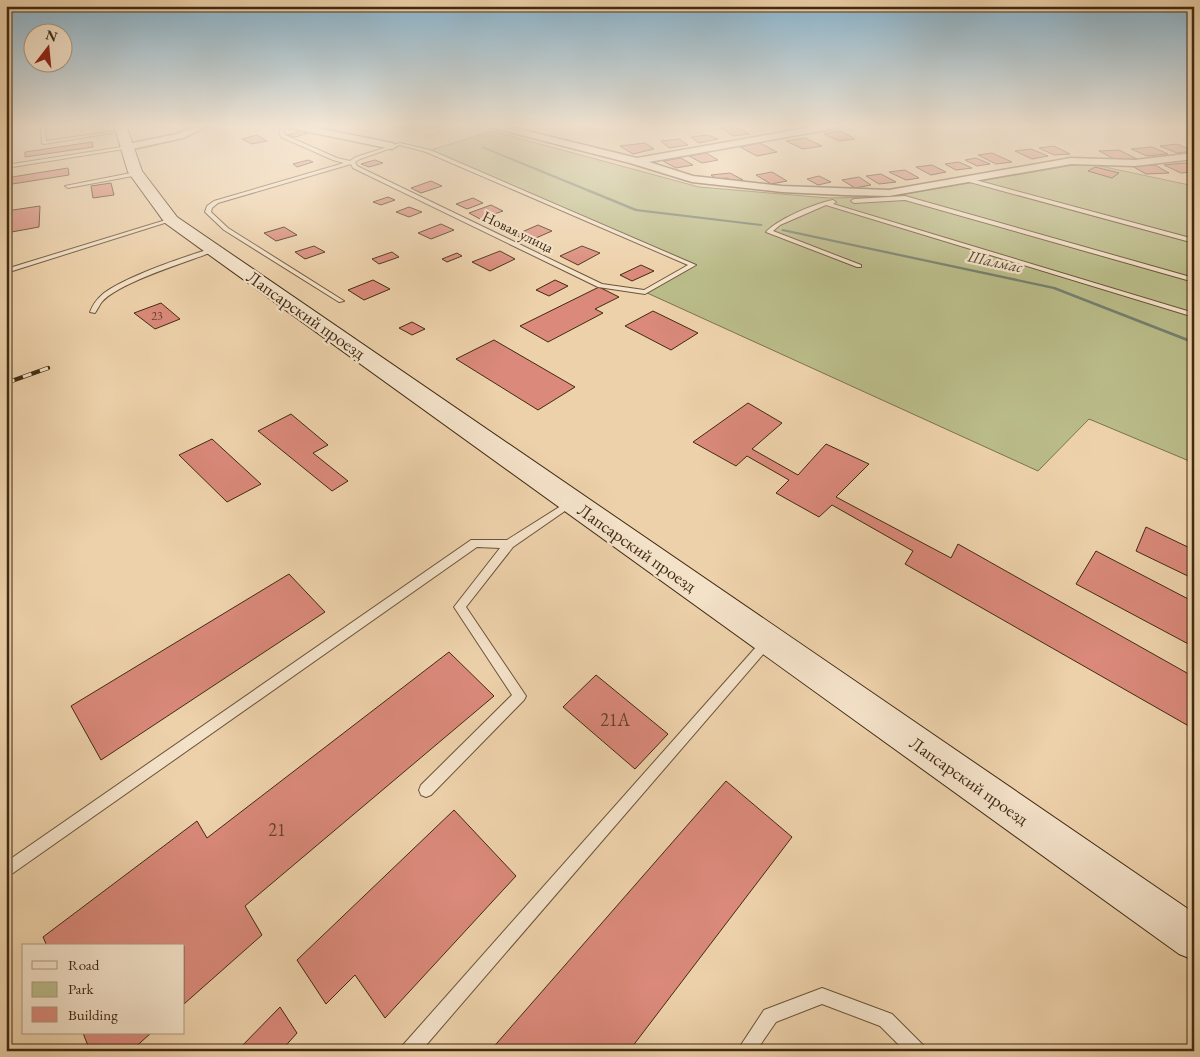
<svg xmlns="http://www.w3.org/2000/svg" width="1200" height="1057" viewBox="0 0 1200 1057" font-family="'EB Garamond',serif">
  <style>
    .green { fill: #b9bb88; stroke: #7c734d }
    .water { fill: #99b7ab; stroke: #757f6e }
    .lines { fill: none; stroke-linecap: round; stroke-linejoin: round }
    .stream { fill: #757f6e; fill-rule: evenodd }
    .building { fill: #da897a; stroke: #402b12 }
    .lane-casing { stroke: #6b5438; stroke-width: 2 }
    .street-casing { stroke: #6b5438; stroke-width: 3 }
    .secondary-casing { stroke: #402b12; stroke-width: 2 }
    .path { stroke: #402b12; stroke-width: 1; stroke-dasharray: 0.5 1; stroke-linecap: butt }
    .lane { fill: #f3e1c8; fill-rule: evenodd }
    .street { fill: #f3e1c8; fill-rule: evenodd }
    .secondary { fill: #f3e1c8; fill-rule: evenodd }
    .rail-casing { stroke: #402b12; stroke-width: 4.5 }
    .rail { stroke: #f3e1c8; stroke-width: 3; stroke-dasharray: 9; stroke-linecap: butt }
    .labels { text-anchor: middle; stroke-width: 4.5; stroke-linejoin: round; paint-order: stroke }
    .far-number-label { font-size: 12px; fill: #66422c }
    .far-street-label { font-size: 15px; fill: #402b12; stroke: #f3e1c8 }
    .far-water-label { font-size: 16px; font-style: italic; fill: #524731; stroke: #f3e1c8 }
    .street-label { font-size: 18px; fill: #402b12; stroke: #f3e1c8 }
    .near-number-label { font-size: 18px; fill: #66422c }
  </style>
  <rect width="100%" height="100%" fill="#edd1aa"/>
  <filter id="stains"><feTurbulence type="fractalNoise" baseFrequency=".004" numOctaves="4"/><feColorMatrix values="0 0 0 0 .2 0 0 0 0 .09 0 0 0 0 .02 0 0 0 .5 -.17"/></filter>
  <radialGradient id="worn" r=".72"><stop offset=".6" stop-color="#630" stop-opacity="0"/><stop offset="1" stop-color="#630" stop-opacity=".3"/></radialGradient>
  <path class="green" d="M492,131L699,187L828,198L887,197L1086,163L1194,186V463L1089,419L1038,471L645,292L693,265L428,151Z"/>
  <path class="water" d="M376,125H436L438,128L410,129Z"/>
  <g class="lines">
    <g class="stream">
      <path d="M482,146L637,209L761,224L763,225L761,226L635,211L482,148Z"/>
      <path d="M783,229L1055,287L1194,341V344L1053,289L782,231L781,230Z"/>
    </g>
  </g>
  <g class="building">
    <path d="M736,126L749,134L733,136L721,128Z"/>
    <path d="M301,131L308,133L295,137L287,135Z"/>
    <path d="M840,131L855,139L839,141L824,134Z"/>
    <path d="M257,135L267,141L252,144L242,139Z"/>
    <path d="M708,135L718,139L699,143L691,137Z"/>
    <path d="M805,138L822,146L803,149L786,141Z"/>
    <path d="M679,139L688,145L669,148L661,141Z"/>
    <path d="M92,142L93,147L25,157V152Z"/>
    <path d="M645,143L654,149L633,154L620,146Z"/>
    <path d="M760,143L777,152L757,156L740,147Z"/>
    <path d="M1177,144L1194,151L1177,153L1160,146Z"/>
    <path d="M1054,146L1070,154L1054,155L1039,148Z"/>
    <path d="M1152,147L1168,154L1147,156L1131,149Z"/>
    <path d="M1031,149L1048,156L1032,159L1015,151Z"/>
    <path d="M1119,150L1137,159L1116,160L1099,151Z"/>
    <path d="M706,153L718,160L702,163L689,156Z"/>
    <path d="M992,153L1012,162L996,164L978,155Z"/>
    <path d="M681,158L693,165L676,168L663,161Z"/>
    <path d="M976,158L990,164L977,166L965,160Z"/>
    <path d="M308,160L313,162L297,167L293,164Z"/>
    <path d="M375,160L383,163L369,167L361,164Z"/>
    <path d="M959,162L972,168L956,170L945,164Z"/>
    <path d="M1185,163L1194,167V172L1181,173L1164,165Z"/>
    <path d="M932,165L946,172L931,175L916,167Z"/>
    <path d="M1155,165L1169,173L1146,174L1132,166Z"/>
    <path d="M1095,167L1119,173L1112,178L1088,171Z"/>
    <path d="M68,168L69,175L6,185V178Z"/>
    <path d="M905,170L919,178L906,180L889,172Z"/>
    <path d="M772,172L787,181L771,184L756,175Z"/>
    <path d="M730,173L743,180L732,181L727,178L717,179L711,175Z"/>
    <path d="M881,174L896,182L879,184L866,176Z"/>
    <path d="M819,176L831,182L818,185L807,179Z"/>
    <path d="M859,177L871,185L855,188L842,180Z"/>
    <path d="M431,181L442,186L421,193L411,188Z"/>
    <path d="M111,183L114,195L93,198L91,186Z"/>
    <path d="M388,197L395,200L381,205L373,202Z"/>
    <path d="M473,198L483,203L467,209L456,204Z"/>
    <path d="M491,205L503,211L480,219L469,213Z"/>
    <path d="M40,206L39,227L6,233V211Z"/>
    <path d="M409,207L422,212L409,217L396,212Z"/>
    <path d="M441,224L454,230L431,239L418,233Z"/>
    <path d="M538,225L552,231L529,241L515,235Z"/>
    <path d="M284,227L297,235L276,241L264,233Z"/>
    <path d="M314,246L325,252L305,259L295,252Z"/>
    <path d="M582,246L600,253L578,265L560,256Z"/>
    <path d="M500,251L515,259L490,271L472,262Z"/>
    <path d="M392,252L399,257L379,264L372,259Z"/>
    <path d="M457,253L462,256L447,262L442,259Z"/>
    <path d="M641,265L654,271L632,281L620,275Z"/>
    <path d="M373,280L390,289L364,300L348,290Z"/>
    <path d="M555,280L568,286L549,296L536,290Z"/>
    <path d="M599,287L619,297L595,309L603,313L548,342L520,326Z"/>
    <path d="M161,303L180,319L155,329L134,313Z"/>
    <path d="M653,311L698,333L671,350L625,326Z"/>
    <path d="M412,322L425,329L412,335L399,328Z"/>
    <path d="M494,340L575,387L538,410L456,359Z"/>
    <path d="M748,403L782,423L752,449L798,475L826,444L869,464L836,497L951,558L958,544L1194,677V729L905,564L913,551L832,505L819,517L776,493L789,480L747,456L736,466L693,442Z"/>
    <path d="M291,414L328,445L313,453L348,481L332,491L258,431Z"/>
    <path d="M212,439L261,484L227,502L179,455Z"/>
    <path d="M1146,527L1194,550V579L1136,551Z"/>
    <path d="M1096,551L1194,602V647L1076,584Z"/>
    <path d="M289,574L325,612L101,760L71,706Z"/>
    <path d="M449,652L494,696L245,906L262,935L184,1004V946H47L43,937L197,821L207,838Z"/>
    <path d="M596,675L668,734L635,769L563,707Z"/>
    <path d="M726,781L792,837L629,1051H490Z"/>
    <path d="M454,810L516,876L385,1018L355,975L326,1004L297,960Z"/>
    <path d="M280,1007L297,1033L281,1051H237Z"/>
    <path d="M83,1033H151L131,1051H90Z"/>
  </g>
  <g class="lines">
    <g class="lane-casing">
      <g id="lane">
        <path d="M41,125H45L46,141L122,130L124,131L44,144L42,143Z"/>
        <path d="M285,125H289L283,131L285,135L337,158L350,161L356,157L400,143L430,150L696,265L645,294L598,287L353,168L351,164L218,203L212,208L211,212L228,228L344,301L339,302L224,230L205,212L207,206L214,201L344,163L333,160L281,137L279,131ZM400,145L426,152L688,265L644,290L602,284L357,166L355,162L360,159Z"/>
        <path d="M128,146L130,148L6,168V165Z"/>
        <path d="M136,172L138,175L68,188L65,186Z"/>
        <path d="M968,178L1194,239V243L966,181Z"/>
        <path d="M905,196L1194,278V282L905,200L854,203L851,201L854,199Z"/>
        <path d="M833,200L836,202L833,204L1194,313V317L826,205L780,225L773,231L861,265V267H857L766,232C778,219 816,203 833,200Z"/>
        <path d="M169,219L174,220L6,273V269Z"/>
        <path d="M213,248L215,249V251C190,261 116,283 101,303C99,306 97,310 95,313L90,312C93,304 97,299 104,293C128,276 183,257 213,248Z"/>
        <path d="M572,499L577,502L575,504L513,547L466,607L526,696L524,700L431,795L426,797L421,795L419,790L421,785L512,695L454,607L500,548L477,547L6,878V862L471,540H507Z"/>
        <path d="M768,636L772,638L774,641L772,644L421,1051H400L403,1045L764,638Z"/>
        <path d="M822,988L892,1014L923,1045L926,1051H905L880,1026L822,1004L776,1022L756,1051H737L764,1010Z"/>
      </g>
    </g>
    <g class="street-casing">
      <g id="street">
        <path d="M198,125H210L183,138L128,150L123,147L128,144L177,134Z"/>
        <path d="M286,125H302L392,143L397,146L392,149L290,128Z"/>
        <path d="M488,125H503L637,158L823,125H841L837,128L649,162L693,176L782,186L889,190L1071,158L1135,160L1194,153V159L1135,166L1071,164L889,196L844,195L782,192L692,182L630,163L490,127Z"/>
      </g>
    </g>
    <g class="secondary-casing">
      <path id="secondary" d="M114,125H126L142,171L177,217L1194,913V960L1179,954L165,223L128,172Z"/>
    </g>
    <path class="path" d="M426,137L471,125"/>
    <use href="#lane" class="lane"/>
    <use href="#street" class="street"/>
    <use href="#secondary" class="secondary"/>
    <g class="rail-casing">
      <path id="rail" d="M6,383L48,368"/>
    </g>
    <use href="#rail" class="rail"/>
  </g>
  <linearGradient id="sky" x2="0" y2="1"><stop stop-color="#88b5d0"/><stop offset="0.46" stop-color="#f7ead9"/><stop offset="1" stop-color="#f7ead9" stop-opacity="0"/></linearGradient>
  <rect width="1200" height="273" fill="url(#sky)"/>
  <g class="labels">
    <g class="far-number-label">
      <text x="157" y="320">23</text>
    </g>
    <g class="far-street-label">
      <text transform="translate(518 232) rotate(26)" y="5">Новая улица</text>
    </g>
    <g class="far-water-label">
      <text transform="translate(995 261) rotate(12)" y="6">Шалмас</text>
    </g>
    <g class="street-label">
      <text transform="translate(306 315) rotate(35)" y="6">Лапсарский проезд</text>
      <text transform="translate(637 548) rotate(35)" y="6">Лапсарский проезд</text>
      <text transform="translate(969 781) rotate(35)" y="6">Лапсарский проезд</text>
    </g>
    <g class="near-number-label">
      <text x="615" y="726">21А</text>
      <text x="277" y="836">21</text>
    </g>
  </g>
  <rect width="1200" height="1057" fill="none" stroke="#edd1aa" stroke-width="25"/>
  <rect x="8" y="8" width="1185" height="1042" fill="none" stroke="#402b12" stroke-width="2.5"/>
  <rect x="12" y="12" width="1175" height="1032" fill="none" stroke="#402b12"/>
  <rect x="22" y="944" width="162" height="90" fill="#f3e1c8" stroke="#ab987f"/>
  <rect x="32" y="961" width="25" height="8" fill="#f3e1c8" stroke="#ab987f"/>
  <text x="68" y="970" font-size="15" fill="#402b12">Road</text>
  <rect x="32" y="982" width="25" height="15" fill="#b9bb88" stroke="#ab987f"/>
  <text x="68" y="994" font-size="15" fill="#402b12">Park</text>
  <rect x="32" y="1007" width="25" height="15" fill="#da897a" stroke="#ab987f"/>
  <text x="68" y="1020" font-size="15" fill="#402b12">Building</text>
  <g transform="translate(48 48) rotate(16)"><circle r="24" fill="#f3e1c8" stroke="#ab987f"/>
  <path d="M0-4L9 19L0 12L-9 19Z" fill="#8f2418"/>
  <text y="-8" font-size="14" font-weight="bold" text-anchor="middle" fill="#402b12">N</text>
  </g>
  <rect width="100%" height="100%" filter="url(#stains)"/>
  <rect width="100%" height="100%" fill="url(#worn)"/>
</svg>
